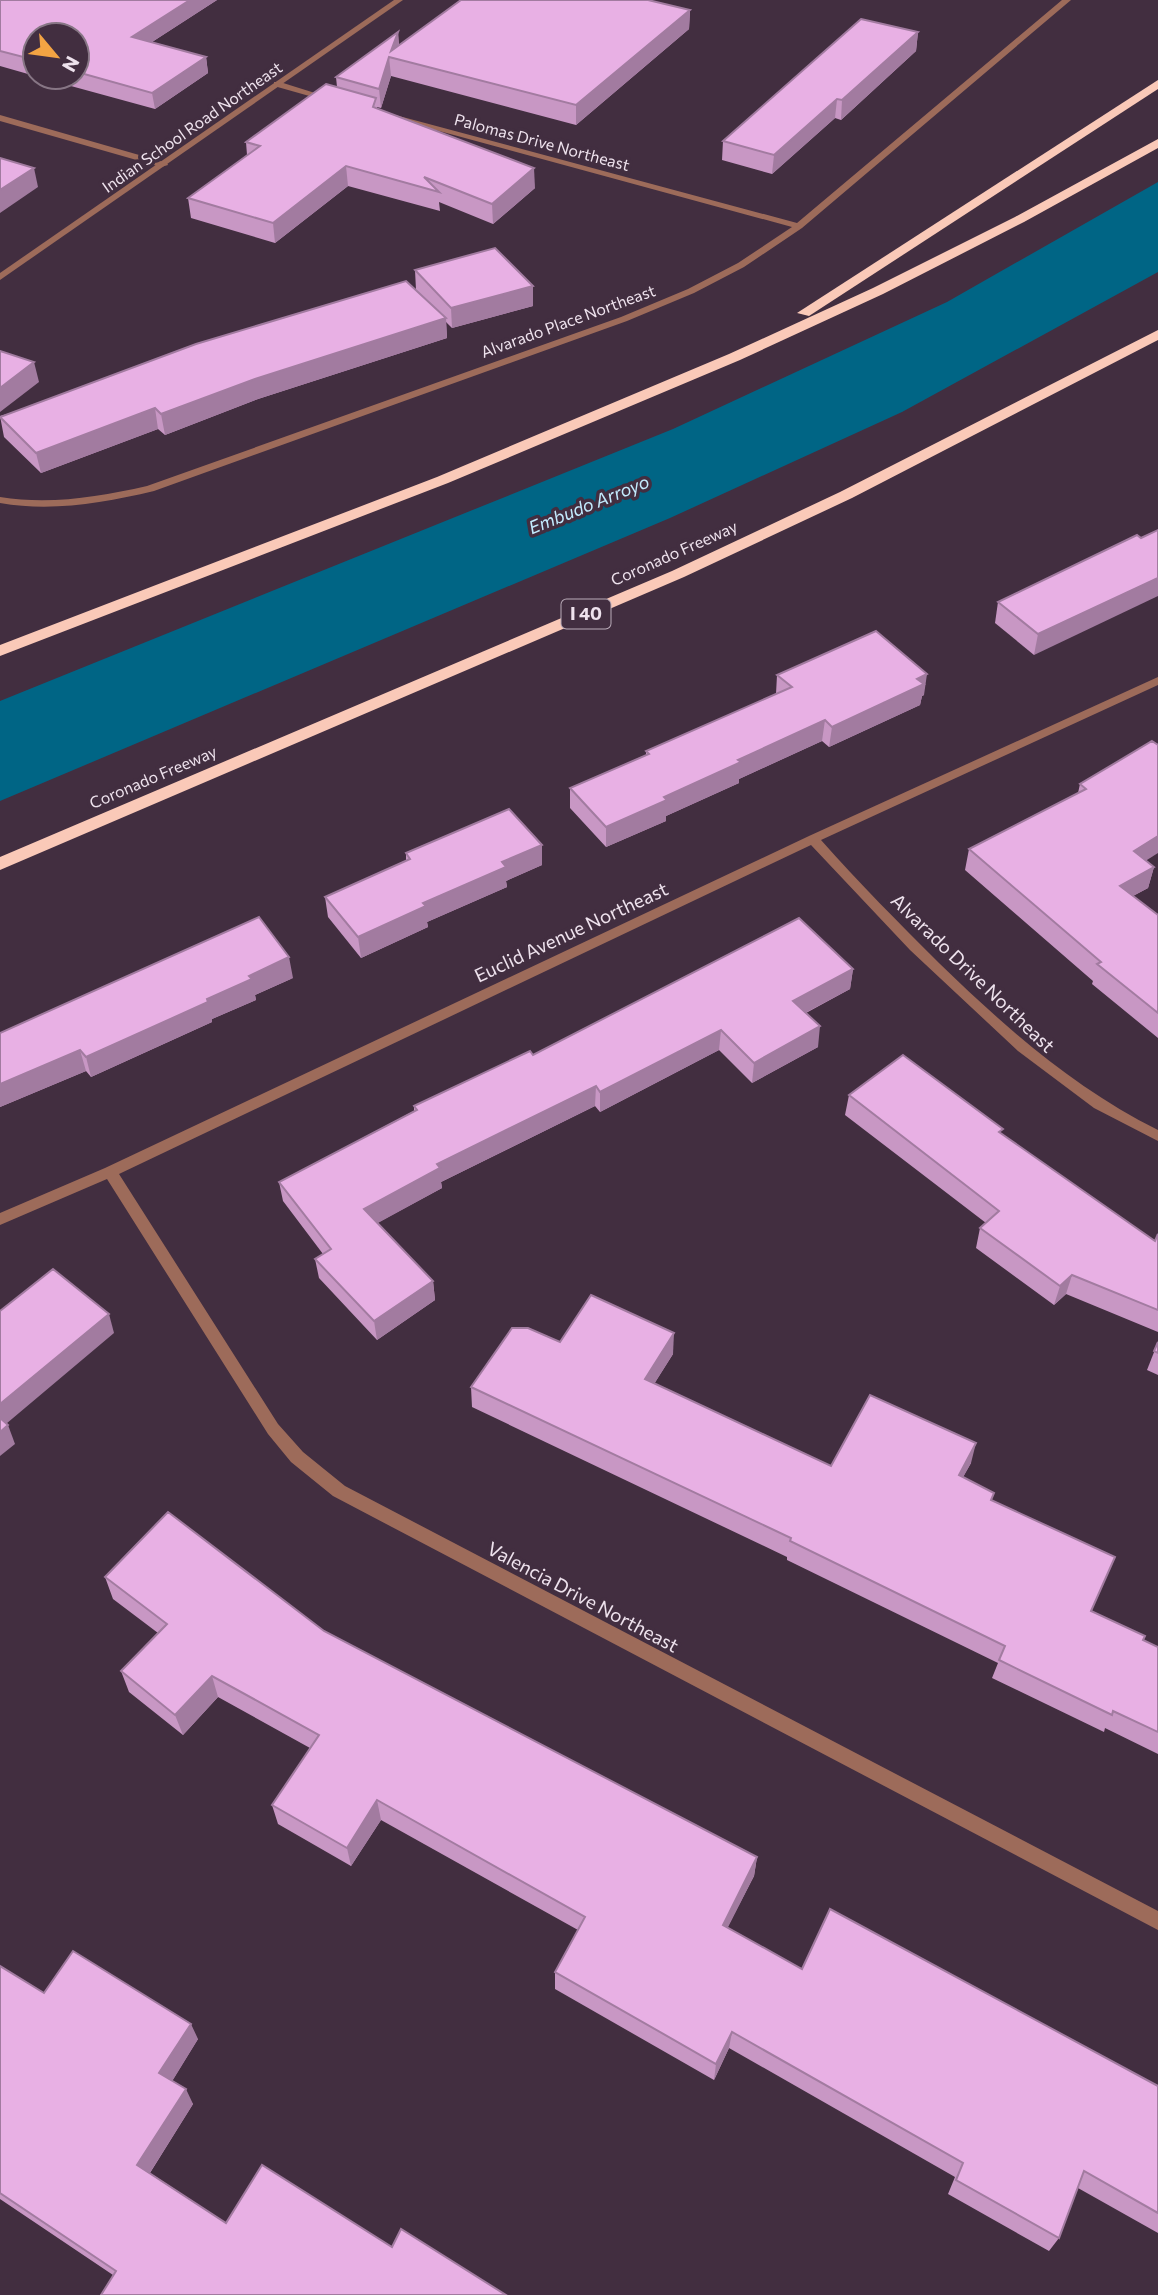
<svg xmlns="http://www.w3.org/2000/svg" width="1158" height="2295" viewBox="0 0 1158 2295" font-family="Commissioner,sans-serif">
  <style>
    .water { fill: #006585 }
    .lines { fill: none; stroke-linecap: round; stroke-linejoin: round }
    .minor { fill: #9d6b5a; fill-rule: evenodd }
    .tertiary { fill: #9d6b5a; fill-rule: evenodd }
    .motorway { fill: #fac9b8; fill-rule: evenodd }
    .wall { fill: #c897c4 }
    .shaded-wall { fill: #a27ba0 }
    .building { fill: #e8b0e4; stroke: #a27ba0; stroke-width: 2 }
    .labels { text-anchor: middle; stroke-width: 7; stroke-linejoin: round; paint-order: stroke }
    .far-street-label { font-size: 16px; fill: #eee2ed; stroke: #422e40 }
    .far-water-label { font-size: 18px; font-style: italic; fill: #c3ebfe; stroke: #422e40 }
    .shield { fill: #422e40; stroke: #baacb9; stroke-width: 2 }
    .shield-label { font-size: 18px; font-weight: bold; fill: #eee2ed }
    .street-label { font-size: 19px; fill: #eee2ed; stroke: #422e40 }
  </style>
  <rect width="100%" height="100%" fill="#422e40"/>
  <path class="water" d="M1158,182V272L902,412L670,518L0,801V701L673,429L947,302Z"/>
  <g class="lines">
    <g class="minor">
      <path d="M1062,0H1071L802,228L744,267L694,293L627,321L154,491C103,503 52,512 0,503V497C50,505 98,497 147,486L621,317L688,289L738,263L792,227L384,116V112L797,223Z"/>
      <path d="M274,82H280L334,99L327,101L274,86Z"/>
      <path d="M0,115L167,163L168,165L161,167L0,121Z"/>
      <path d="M1158,677V685L821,840C859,883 899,923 939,963C1006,1028 1074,1088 1158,1130V1141L1094,1108L1018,1051L910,950L811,845L119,1174L278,1424L303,1452L345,1486L1158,1911V1930L333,1496L291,1462L268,1434L107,1179L0,1225V1213L105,1168L809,836Z"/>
    </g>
    <path class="tertiary" d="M394,0H403L0,280V273Z"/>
    <g class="motorway">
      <path d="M1158,80V89L809,316L797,313Z"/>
      <path d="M1158,139V148L1024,222L883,294L740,360L448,483L0,656V645L437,477L729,354L873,288L1015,217Z"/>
      <path d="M1158,330V340L852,498L684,577L0,870V857L672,571L840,492Z"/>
    </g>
  </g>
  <g class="wall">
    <path d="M0,0H217L152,42L206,57L208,73L155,109L38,77H77V35H35V76L0,66Z"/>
    <path d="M690,10L689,29L576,125L391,76L381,108L377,107V109L535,188L493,224L439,202L440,211L348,186L275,243L191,218L188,198L247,155L246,142L337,87L336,77L398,32L399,46Z"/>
    <path d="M918,32L916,51L841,120L835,118L772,174L722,160L723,141Z"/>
    <path d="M415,270L533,286V306L452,328L446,322L447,338L258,399L165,435L158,429L41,473L4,437L0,416L423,297L416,290Z"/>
    <path d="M1137,535L1034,655L995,623L998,602Z"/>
    <path d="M777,675L924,695L922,696L920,705L829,747L822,741L739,779V783L666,816V821L606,847L570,808V788L646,755V751L776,694Z"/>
    <path d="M1152,741L1146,861L1154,867L1148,888L1133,896L1158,915V1038L1092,984L1093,981L965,870L969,849L1078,793L1080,784Z"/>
    <path d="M406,853L542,865L506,881L507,887L427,922L428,927L361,958L328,917L325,897L406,861Z"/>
    <path d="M853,969L850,989L806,1013L818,1047L752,1083L719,1050L600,1112L595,1106L441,1182L442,1188L377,1223L433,1281L435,1300L377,1340L319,1278L315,1259L323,1254L283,1201L279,1182L414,1111V1106L533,1055Z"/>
    <path d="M293,978L255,995L256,1000L212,1019V1022L91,1077L86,1071L0,1107V1033Z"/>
    <path d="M849,1095L1002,1135L1155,1241L1158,1234V1332L1066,1294L1054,1305L976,1248L980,1228L986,1223L845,1115Z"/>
    <path d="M560,1342L673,1354L654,1384L831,1466L971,1463L963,1477L992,1501L1092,1611L1143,1640L1158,1647V1754L1105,1728L1104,1732L992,1678L998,1663L787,1560V1557L472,1407L471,1387Z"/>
    <path d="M1158,1342V1375L1147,1370Z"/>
    <path d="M105,1577L324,1631L757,1857L754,1876L727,1928L802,1969L1158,2086V2233L1078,2188L1059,2238L1049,2251L948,2194L955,2177L729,2048L714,2080L555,1989V1972L578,1930L381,1820L351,1866L278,1824L272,1805L310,1748L218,1697L183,1735L129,1692L121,1671L158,1633L113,1599Z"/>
    <path d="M0,1966L44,1993L198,2039L172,2081L193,2104L150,2173L226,2223L392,2247L506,2295L113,2275L0,2199Z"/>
  </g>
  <g class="shaded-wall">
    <path d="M190,0H217L135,53L132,37Z"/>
    <path d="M690,10L689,29L576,125V105Z"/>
    <path d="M398,32L399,51H391Z"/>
    <path d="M918,32L916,51L841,120L842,100Z"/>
    <path d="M206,57L208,73L155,109L152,93Z"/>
    <path d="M389,57L391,76L381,108L379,89Z"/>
    <path d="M837,99L835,118L772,174L774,155Z"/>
    <path d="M346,166L348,186L275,243L273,223Z"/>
    <path d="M34,168L38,187L0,213V190Z"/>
    <path d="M534,168L535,188L493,224L492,204Z"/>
    <path d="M533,286V306L452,328L451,308Z"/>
    <path d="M446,318L447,338L258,399L165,435L161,414L255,379Z"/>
    <path d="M34,362L39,382L0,412V388Z"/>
    <path d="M155,408L158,429L41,473L36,453Z"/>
    <path d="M1158,578V596L1034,655L1038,634Z"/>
    <path d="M927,674L924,695L922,696L920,705L829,747L832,727Z"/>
    <path d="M825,720L822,741L739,779V783L666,816V821L606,847V827L738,760Z"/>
    <path d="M1158,836V853L1128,872L1134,851Z"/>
    <path d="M542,845V865L506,881L507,887L427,922L428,927L361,958L358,937L502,862Z"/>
    <path d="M1154,867L1148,888L1114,906L1120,886Z"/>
    <path d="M289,957L293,978L255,995L256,1000L212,1019V1022L91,1077L86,1057L207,999L249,976Z"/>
    <path d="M853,969L850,989L790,1021L793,1001Z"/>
    <path d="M820,1026L818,1047L752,1083L754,1063Z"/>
    <path d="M721,1030L719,1050L600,1112V1092Z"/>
    <path d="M80,1050L86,1071L0,1107V1084Z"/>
    <path d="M596,1086L595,1106L441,1182L442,1188L367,1229L364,1209L437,1164Z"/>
    <path d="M1072,1275L1066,1294L1054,1305L1060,1286Z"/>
    <path d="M433,1281L435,1300L377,1340L374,1321Z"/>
    <path d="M109,1314L114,1333L0,1429V1404Z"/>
    <path d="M674,1333L673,1354L644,1400L645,1379Z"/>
    <path d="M8,1425L15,1444L0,1456V1432Z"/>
    <path d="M976,1443L971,1463L953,1495L959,1475Z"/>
    <path d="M212,1676L218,1697L183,1735L175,1715Z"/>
    <path d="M377,1800L381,1820L351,1866L347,1848Z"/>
    <path d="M757,1857L754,1876L720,1943L723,1925Z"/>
    <path d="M191,2024L198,2039L168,2088L159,2073Z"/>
    <path d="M732,2032L729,2048L714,2080L716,2064Z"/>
    <path d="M186,2089L193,2104L146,2179L137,2165Z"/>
  </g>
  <g class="building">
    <path d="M0,0H190L132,37L206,57L152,93L77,72V35H35V60L0,51Z"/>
    <path d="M461,0H648L690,10L576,105L389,57L379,89L336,77L398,32L391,51Z"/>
    <path d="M861,19L918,32L842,100L837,99L774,155L723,141Z"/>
    <path d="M326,84L376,98L373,107L534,168L492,204L424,177L439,192L346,166L273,223L188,198L260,146L246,142Z"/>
    <path d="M0,158L34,168L0,190Z"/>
    <path d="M495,248L533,286L451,308L415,270Z"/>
    <path d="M406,281L446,318L255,379L161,414L155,408L36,453L0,417L196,344Z"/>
    <path d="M0,351L34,362L0,388Z"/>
    <path d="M1158,530V578L1038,634L998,602L1137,535L1141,538Z"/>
    <path d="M876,631L927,674L917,679L924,684L832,727L825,720L738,760L741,762L664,797L667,800L606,827L570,788L649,754L646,751L792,687L777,675Z"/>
    <path d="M1152,741L1158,745V836L1134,851L1154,867L1120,886L1158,915V1013L1097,964L1101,962L969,849L1086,789L1080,784Z"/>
    <path d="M509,809L542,845L502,862L506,867L423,903L426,906L358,937L325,897L410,859L406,853Z"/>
    <path d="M259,917L289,957L249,976L252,979L207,999L208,1002L86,1057L80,1050L0,1084V1033Z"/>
    <path d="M799,918L853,969L793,1001L820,1026L754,1063L721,1030L600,1092L596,1086L437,1164L440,1168L364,1209L433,1281L374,1321L315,1259L331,1249L279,1182L417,1110L414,1106L530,1051L533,1055Z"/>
    <path d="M903,1055L1003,1129L999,1132L1155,1241L1158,1234V1310L1072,1275L1060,1286L980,1228L999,1211L849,1095Z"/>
    <path d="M53,1269L109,1314L0,1404V1311Z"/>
    <path d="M591,1295L674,1333L645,1379L831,1466L870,1395L976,1443L959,1475L994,1493L991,1500L1115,1557L1091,1611L1145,1636L1143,1640L1158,1647V1732L1113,1711L1112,1715L999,1660L1005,1646L790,1541L791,1538L471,1387L512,1328H528L560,1342Z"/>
    <path d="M1158,1342V1353L1154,1351Z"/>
    <path d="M0,1418L8,1425L0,1432Z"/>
    <path d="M168,1512L324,1631L757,1857L723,1925L802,1969L830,1909L1158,2086V2213L1084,2171L1059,2238L956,2180L963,2163L732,2032L716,2064L555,1972L585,1917L377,1800L347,1848L272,1805L319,1735L212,1676L175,1715L121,1671L167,1624L105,1577Z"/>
    <path d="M73,1951L191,2024L159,2073L186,2089L137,2165L226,2223L262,2165L392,2247L401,2229L506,2295H101L116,2271L0,2193V1966L44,1993Z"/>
  </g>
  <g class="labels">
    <g class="far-street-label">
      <text transform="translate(192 127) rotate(-35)" y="6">Indian School Road Northeast</text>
      <text transform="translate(542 142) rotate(15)" y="6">Palomas Drive Northeast</text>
      <text transform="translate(568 321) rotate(-20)" y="6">Alvarado Place Northeast</text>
      <text transform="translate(674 553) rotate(-24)" y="6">Coronado Freeway</text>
      <text transform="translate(153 777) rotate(-23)" y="6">Coronado Freeway</text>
    </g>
    <g class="far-water-label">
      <text transform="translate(589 505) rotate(-22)" y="6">Embudo Arroyo</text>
    </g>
    <rect class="shield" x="561.5" y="599.5" width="49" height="29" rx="5"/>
    <g class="shield-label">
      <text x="586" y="620">I 40</text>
    </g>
    <g class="street-label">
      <text transform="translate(571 932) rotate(-25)" y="7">Euclid Avenue Northeast</text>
      <text transform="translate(973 973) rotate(44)" y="7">Alvarado Drive Northeast</text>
      <text transform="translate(583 1597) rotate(28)" y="7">Valencia Drive Northeast</text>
    </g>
  </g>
  <g transform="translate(56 56) rotate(119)"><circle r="33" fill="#422e40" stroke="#877685" stroke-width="2"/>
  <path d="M0-5L12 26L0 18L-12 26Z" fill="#f3a443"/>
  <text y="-10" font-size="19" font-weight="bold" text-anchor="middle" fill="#eee2ed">N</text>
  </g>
</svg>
